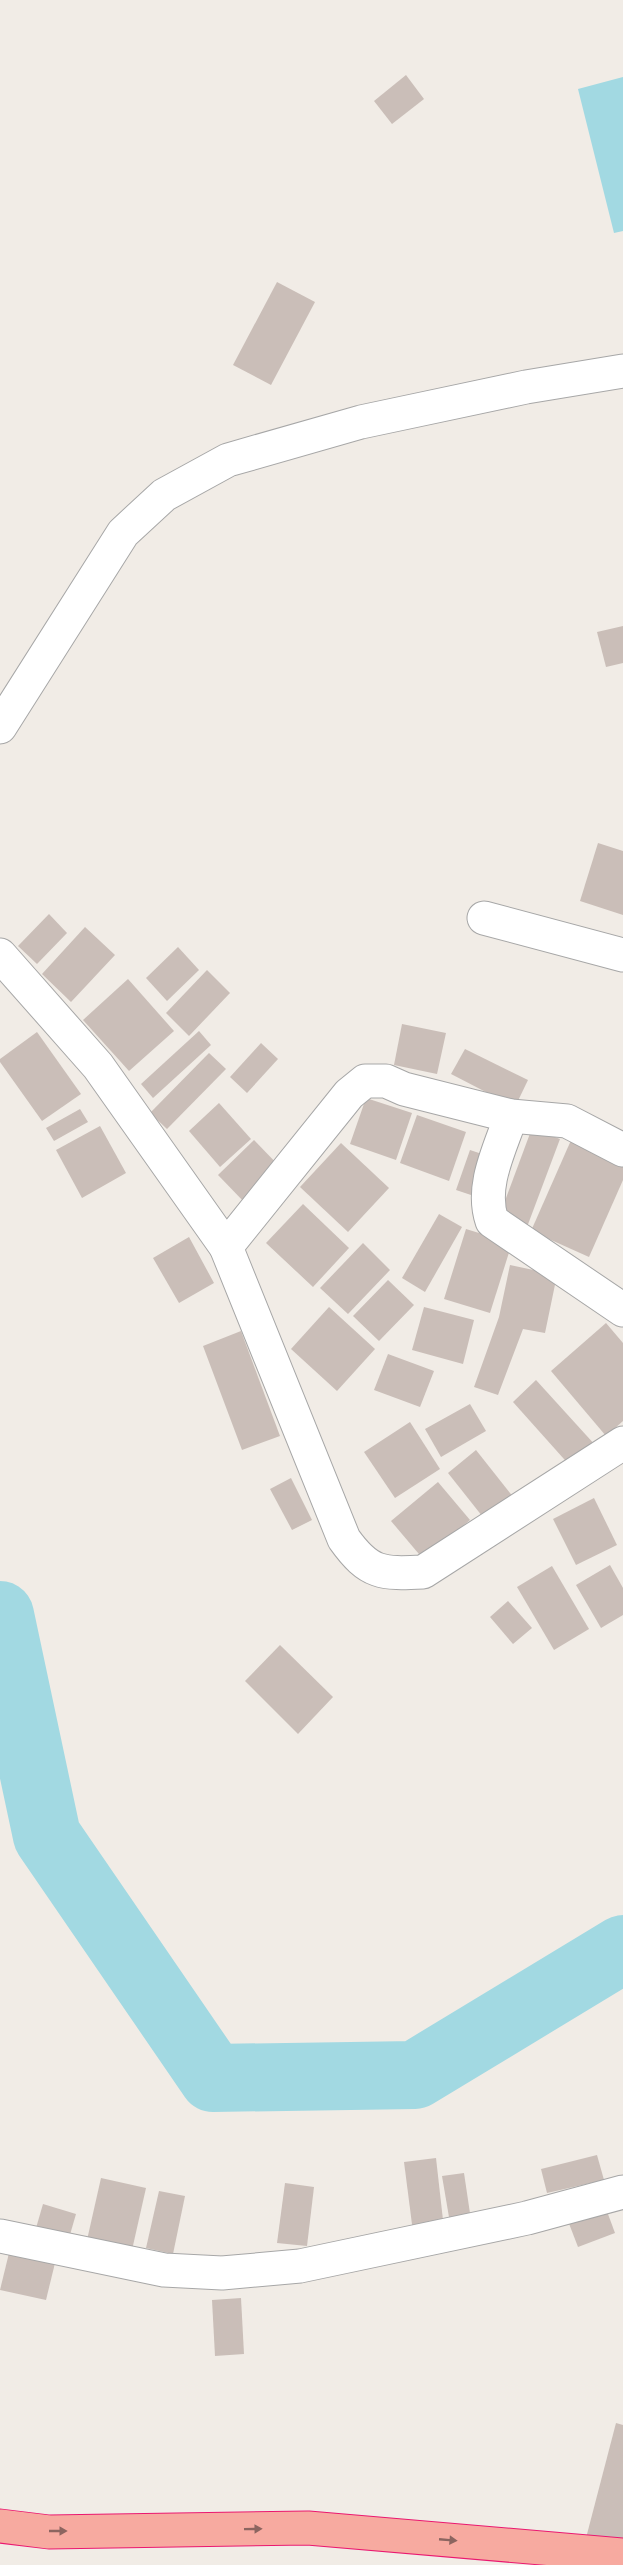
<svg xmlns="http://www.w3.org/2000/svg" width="623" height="2565" viewBox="0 0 623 2565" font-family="Arial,sans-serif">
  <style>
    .water { fill: #a2d9e2 }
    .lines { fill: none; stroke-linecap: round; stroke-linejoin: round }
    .river { stroke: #a2d9e2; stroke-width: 68 }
    .building { fill: #cabeb8 }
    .minor-casing { stroke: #a7a7a7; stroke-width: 35 }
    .tertiary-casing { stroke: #a7a7a7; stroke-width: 35 }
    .trunk-casing { stroke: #ea1870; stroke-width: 35 }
    .minor { stroke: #fff; stroke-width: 33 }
    .tertiary { stroke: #fff; stroke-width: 33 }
    .trunk { stroke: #f7aaa0; stroke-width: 33 }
    .oneway { fill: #8c6560 }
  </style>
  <rect width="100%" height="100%" fill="#f1ece6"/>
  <path class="water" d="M623,77V231L614,233L578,89Z"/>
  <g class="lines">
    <path class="river" d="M0,1615L47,1836L213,2078L415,2075L623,1949"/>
  </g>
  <g class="building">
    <path d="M406,75L424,99L392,124L374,101Z"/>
    <path d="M277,282L315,302L271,385L233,365Z"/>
    <path d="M623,626V663L606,667L597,632Z"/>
    <path d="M598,843L623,851V915L580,901Z"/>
    <path d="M49,914L67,933L37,964L18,946Z"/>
    <path d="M85,927L115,955L71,1002L42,974Z"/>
    <path d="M178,947L199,970L167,1001L146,978Z"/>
    <path d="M207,970L230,993L189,1036L166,1013Z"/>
    <path d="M128,979L174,1031L129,1071L83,1020Z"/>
    <path d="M402,1024L446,1033L437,1074L394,1065Z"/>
    <path d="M199,1031L211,1045L153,1098L141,1084Z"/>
    <path d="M37,1032L81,1094L42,1121L0,1062V1059Z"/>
    <path d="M261,1043L278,1059L247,1093L230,1077Z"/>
    <path d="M465,1049L528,1080L515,1107L451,1074Z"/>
    <path d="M209,1053L226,1069L167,1129L150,1113Z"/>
    <path d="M366,1098L412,1113L396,1160L350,1144Z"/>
    <path d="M219,1103L251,1139L220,1167L189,1131Z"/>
    <path d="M80,1109L88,1122L54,1141L46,1128Z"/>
    <path d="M417,1115L466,1132L449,1181L400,1163Z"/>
    <path d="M100,1126L126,1173L82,1198L56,1150Z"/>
    <path d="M532,1128L560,1139L527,1227L499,1217Z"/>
    <path d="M572,1138L623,1161V1180L589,1257L531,1231Z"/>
    <path d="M254,1140L282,1169L247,1205L218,1175Z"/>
    <path d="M341,1143L389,1188L348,1232L300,1187Z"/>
    <path d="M470,1150L488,1156L474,1196L456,1190Z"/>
    <path d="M303,1204L349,1248L313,1287L266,1243Z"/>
    <path d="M439,1214L462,1227L425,1292L402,1278Z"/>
    <path d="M466,1229L512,1243L490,1313L444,1299Z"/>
    <path d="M189,1237L214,1283L179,1303L153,1258Z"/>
    <path d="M363,1243L390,1270L348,1314L320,1288Z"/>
    <path d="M510,1265L557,1275L545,1333L523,1329L498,1395L474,1387L499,1317Z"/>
    <path d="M388,1280L414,1305L379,1341L353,1316Z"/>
    <path d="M329,1307L375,1349L337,1391L291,1349Z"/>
    <path d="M424,1307L474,1320L463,1364L412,1350Z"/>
    <path d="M606,1323L623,1343V1421L606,1436L551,1371Z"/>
    <path d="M241,1331L280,1436L242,1450L203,1346Z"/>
    <path d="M388,1354L434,1371L420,1407L374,1390Z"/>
    <path d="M536,1380L596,1446L572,1468L513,1402Z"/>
    <path d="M470,1404L486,1431L441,1457L425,1429Z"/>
    <path d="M410,1422L440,1469L395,1498L364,1452Z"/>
    <path d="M476,1450L518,1503L490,1526L448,1473Z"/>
    <path d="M291,1478L312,1520L292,1530L270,1489Z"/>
    <path d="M438,1482L470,1520L424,1560L391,1521Z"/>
    <path d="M594,1498L617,1545L576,1565L553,1519Z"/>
    <path d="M610,1565L623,1588V1615L601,1628L576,1585Z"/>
    <path d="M552,1566L589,1629L554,1650L517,1587Z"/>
    <path d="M508,1601L532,1628L513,1644L490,1617Z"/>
    <path d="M280,1645L333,1697L298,1734L245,1681Z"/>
    <path d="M597,2155L604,2180L547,2193L541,2169Z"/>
    <path d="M436,2158L444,2229L413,2232L404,2162Z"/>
    <path d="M464,2173L471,2220L450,2223L442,2176Z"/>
    <path d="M101,2178L146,2188L132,2250L87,2240Z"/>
    <path d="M285,2183L314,2187L307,2246L277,2243Z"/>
    <path d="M159,2191L185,2196L173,2254L146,2248Z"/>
    <path d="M43,2204L76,2214L67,2245L34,2235Z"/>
    <path d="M605,2206L615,2233L578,2247L568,2221Z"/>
    <path d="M9,2253L55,2263L46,2300L0,2290Z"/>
    <path d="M241,2298L244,2354L215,2356L212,2300Z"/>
    <path d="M616,2423L623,2425V2548L586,2538Z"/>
  </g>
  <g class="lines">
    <g class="minor-casing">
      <g id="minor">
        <path d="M484,918L623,955"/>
        <path d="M0,955L98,1066L226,1247L344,1539C369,1574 382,1574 423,1572L623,1443"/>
        <path d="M511,1116C500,1149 480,1186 492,1221L623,1310"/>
        <path d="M226,1247L349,1094L365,1081H386L404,1089L511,1116L567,1121L623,1150"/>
        <path d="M0,2236L164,2270L222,2273L300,2266L527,2218L623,2192"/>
      </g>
    </g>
    <g class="tertiary-casing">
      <path id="tertiary" d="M0,727L123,533L164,495L228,460L361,422L526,387L623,371"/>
    </g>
    <g class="trunk-casing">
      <path id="trunk" d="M0,2526L49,2532L308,2528L623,2555"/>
    </g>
    <use href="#minor" class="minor"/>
    <use href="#tertiary" class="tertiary"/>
    <use href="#trunk" class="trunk"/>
  </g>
  <defs><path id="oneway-solid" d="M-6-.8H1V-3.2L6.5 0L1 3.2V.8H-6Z" transform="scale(1.5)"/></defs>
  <g class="oneway">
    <use href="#oneway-solid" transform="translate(253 2529) rotate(-1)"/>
    <use href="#oneway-solid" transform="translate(58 2531)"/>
    <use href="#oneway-solid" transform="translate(448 2540) rotate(5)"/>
  </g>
</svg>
